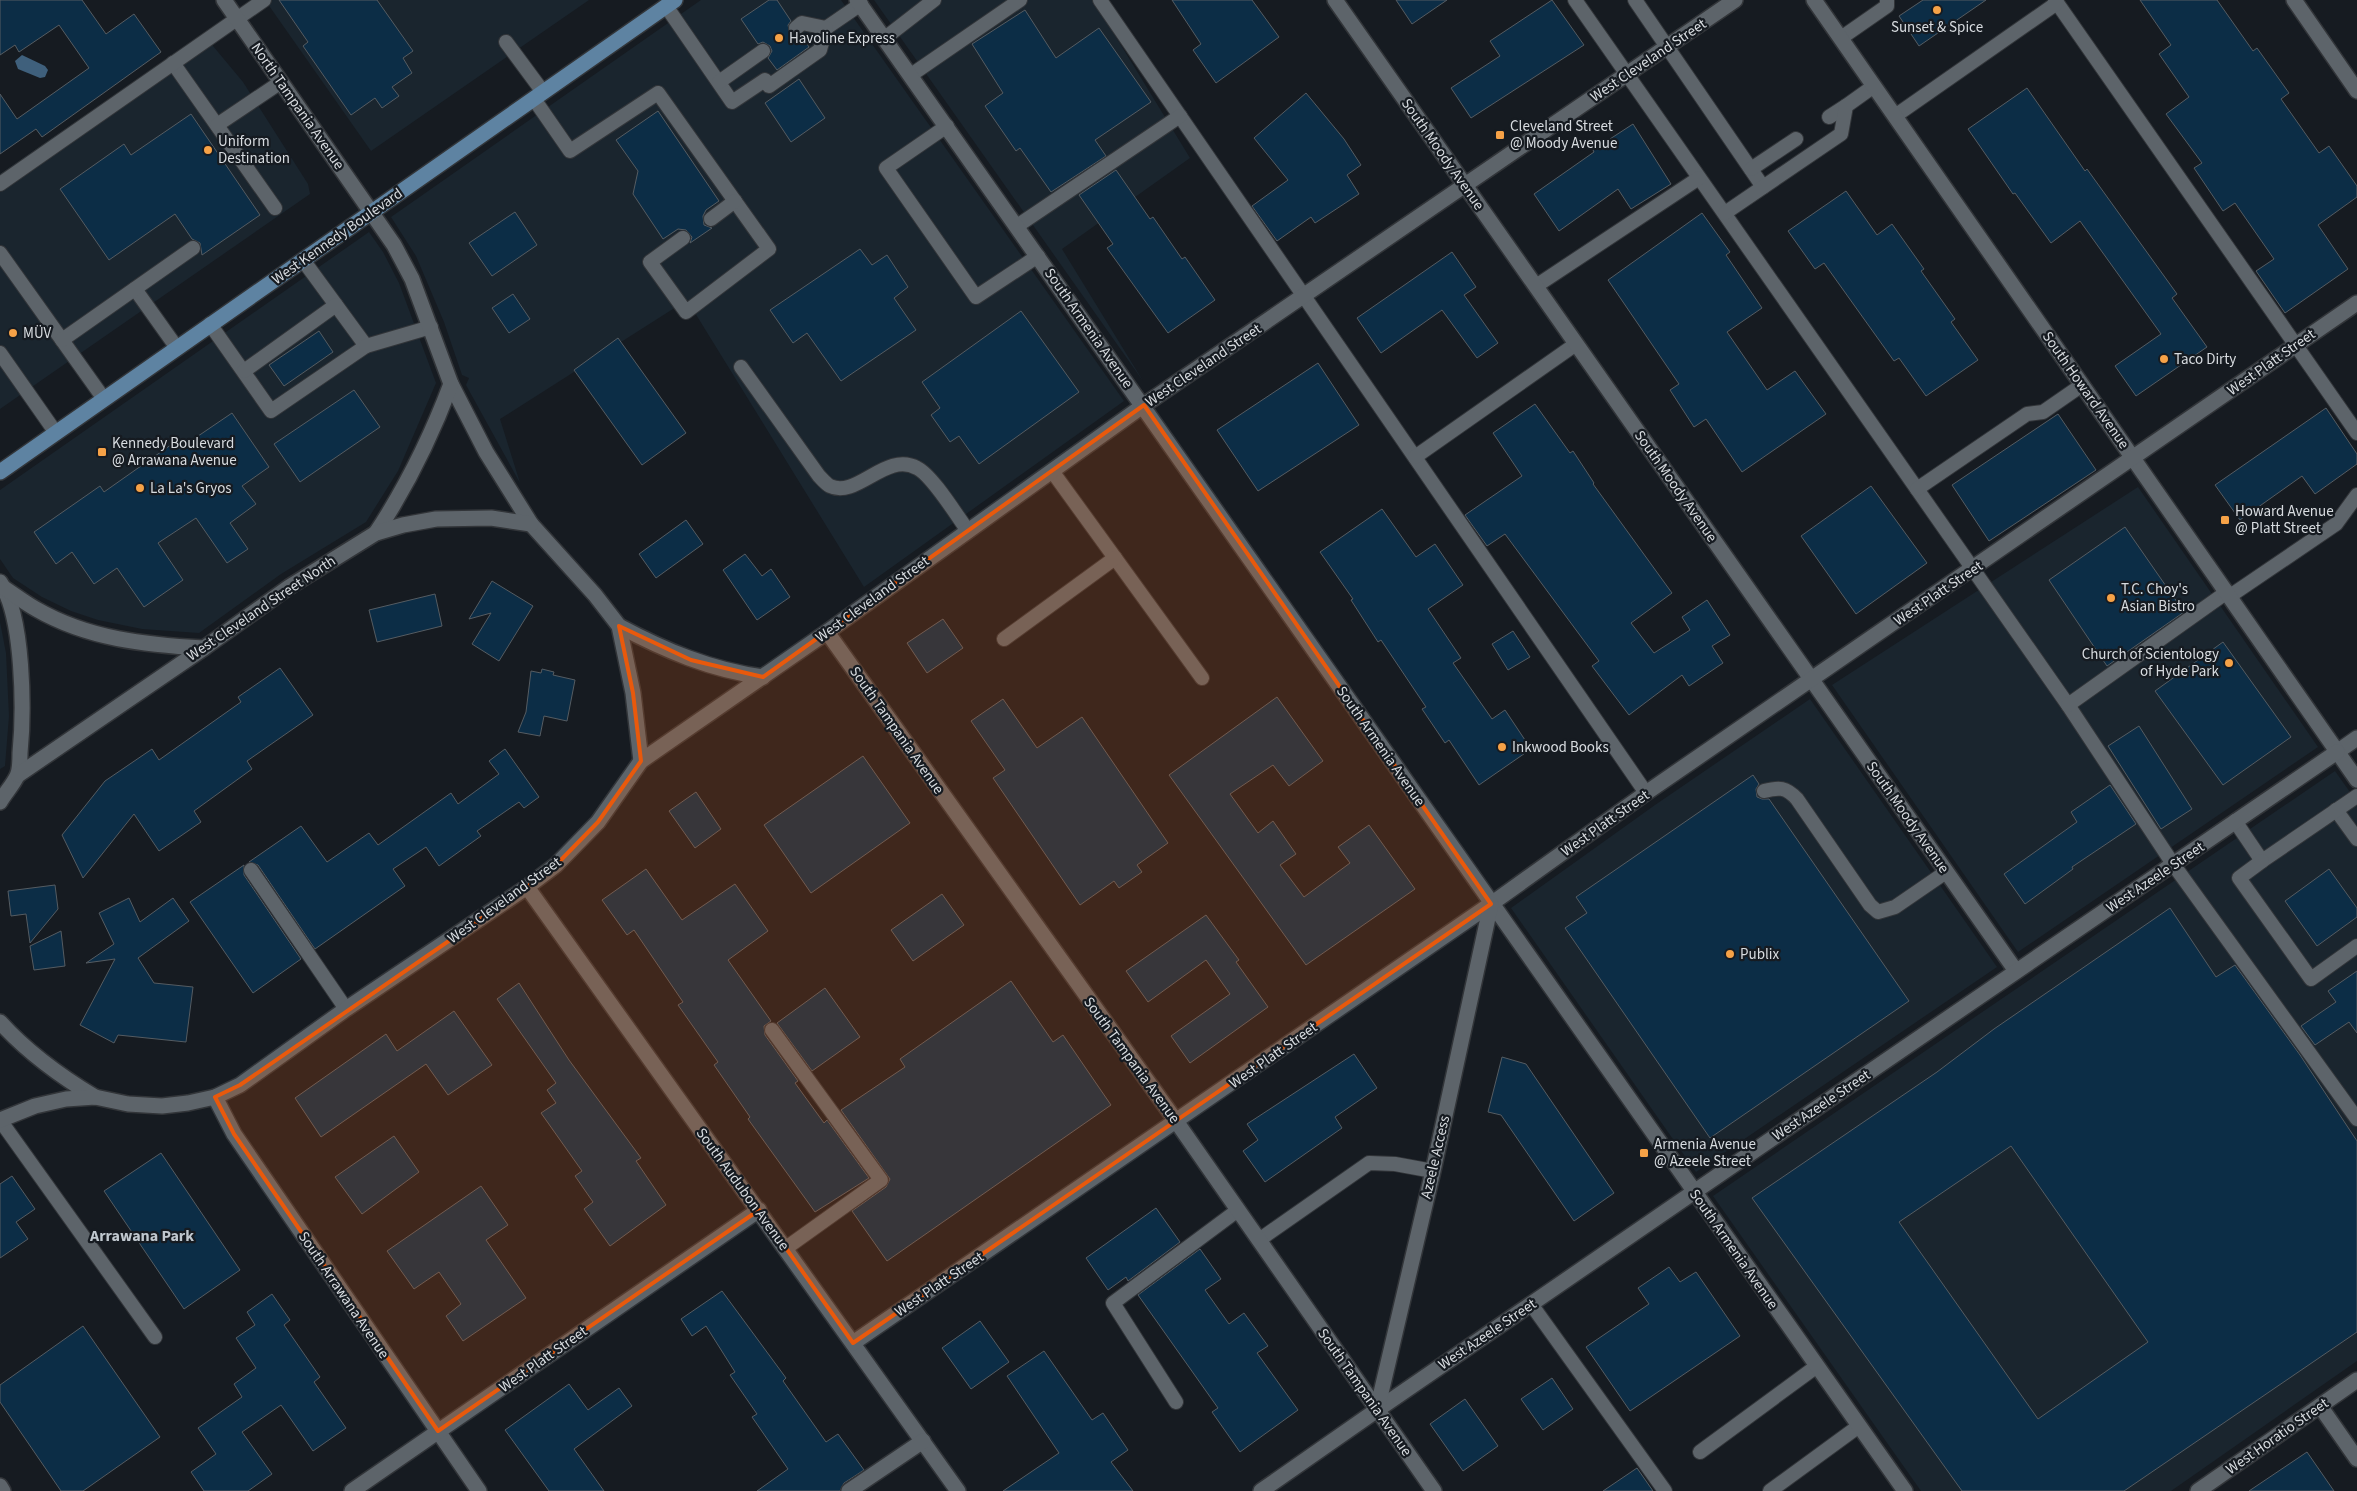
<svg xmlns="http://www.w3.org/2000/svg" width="2357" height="1491" font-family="'Source Sans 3',sans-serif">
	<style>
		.built { fill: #1a252e }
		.water { fill: #3f607c }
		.building { fill: #0c2d46; stroke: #555c62; fill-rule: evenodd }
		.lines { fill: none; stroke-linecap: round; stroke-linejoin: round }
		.lane-casing { stroke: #323539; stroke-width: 16 }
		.street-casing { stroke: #323539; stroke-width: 18 }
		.secondary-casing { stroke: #323539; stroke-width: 18 }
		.primary-casing { stroke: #323539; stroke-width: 18 }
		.lane { stroke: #5d646a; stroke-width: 14 }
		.street { stroke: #5d646a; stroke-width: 15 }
		.secondary { stroke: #5d646a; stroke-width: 15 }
		.primary { stroke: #5e83a2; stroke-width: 15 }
		.marked { fill: #e8590c; fill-opacity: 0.2; stroke: #e8590c; stroke-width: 4; stroke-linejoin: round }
		.poi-dot { fill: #f6a247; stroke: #161b21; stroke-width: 2 }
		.labels { text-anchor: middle; stroke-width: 4.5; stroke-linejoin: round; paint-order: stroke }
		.poi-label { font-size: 15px; fill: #d8dce0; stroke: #161b21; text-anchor: start }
		.street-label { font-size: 15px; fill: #d8dce0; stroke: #161b21 }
		.neighbourhood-label { font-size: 16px; font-weight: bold; fill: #c0c8cf; stroke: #161b21 }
	</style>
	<rect width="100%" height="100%" fill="#161b21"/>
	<g class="built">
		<polygon points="265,0 589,0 371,151"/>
		<polygon points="701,0 841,0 1124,401 864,587 687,300 500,419 520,483 466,385 469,378 462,375 444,322 416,256 391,217"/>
		<polygon points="874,0 1105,0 1097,6 1190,158 1062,249 1143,381"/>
		<polygon points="203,34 243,82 308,184 310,194 0,409 0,174"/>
		<polygon points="369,232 383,252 399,283 436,383 398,471 366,522 281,574 199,633 142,629 98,620 71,611 42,597 13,578 0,559 0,490"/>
		<polygon points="2138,487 2318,747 2018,952 1832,685"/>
		<polygon points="0,622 6,653 9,716 5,766 0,769"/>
		<polygon points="1810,699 1997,967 1696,1172 1511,908 1655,805"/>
		<polygon points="2335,771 2357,802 2357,1361 2171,1491 1921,1491 1713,1196"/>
	</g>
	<polygon class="water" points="22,55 45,66 48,70 45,77 40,78 18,69 15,61"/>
	<g class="building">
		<polygon points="0,0 82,0 106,34 134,14 161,52 42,137 36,129 0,154 0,94 17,119 89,68 59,25 19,52 15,45 0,55"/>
		<polygon points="279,0 377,0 413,51 403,58 412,73 392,87 399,96 382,108 375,98 351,115 303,46 308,42"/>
		<polygon points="769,0 777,0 791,21 788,25 790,34 793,36 801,35 809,47 777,70 768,58 772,51 770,46 763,42 758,44 741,19"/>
		<polygon points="1172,0 1252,0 1279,37 1216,83 1193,50 1201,44"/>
		<polygon points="1396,0 1447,0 1412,24"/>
		<polygon points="1552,0 1584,45 1471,118 1451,88 1500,56 1490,41"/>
		<polygon points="1923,0 1986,0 1919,46 1899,16"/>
		<polygon points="2140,0 2217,0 2253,51 2257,48 2289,93 2281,99 2319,153 2329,146 2357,186 2357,197 2318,225 2348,269 2285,313 2256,271 2274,259 2235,203 2223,211 2194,168 2202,163 2166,114 2189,97 2159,54 2171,45"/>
		<polygon points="1025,10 1056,58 1099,28 1151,102 1095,140 1106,156 1051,192 1020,148 1016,151 985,106 1003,93 972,44"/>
		<polygon points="799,79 825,118 791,142 765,103"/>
		<polygon points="2027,88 2085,171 2087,169 2177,294 2172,298 2207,347 2136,396 2115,366 2161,334 2080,221 2051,243 2015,193 2013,194 1968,129"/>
		<polygon points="1306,93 1344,139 1361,165 1347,175 1359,194 1315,223 1311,217 1277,241 1252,206 1288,180 1254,138"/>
		<polygon points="658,111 719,201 706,210 703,216 704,225 712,228 690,243 692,237 686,230 678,229 663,239 633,194 638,171 616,140"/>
		<polygon points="191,114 260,215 202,255 200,243 192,239 175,214 109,260 60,189 124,144 131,155"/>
		<polygon points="1633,124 1671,184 1631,209 1618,189 1559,231 1534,194 1594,152 1593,150"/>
		<polygon points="1116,170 1150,219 1153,217 1182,259 1185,257 1215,300 1168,333 1107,248 1113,244 1079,195"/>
		<polygon points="1846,191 1877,235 1892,224 1924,269 1921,271 1955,319 1951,322 1978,360 1926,396 1899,358 1894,361 1824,263 1815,269 1788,231"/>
		<polygon points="515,212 537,245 492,276 469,243"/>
		<polygon points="1702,213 1730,252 1726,255 1762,308 1727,332 1767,390 1795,371 1826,414 1742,472 1706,419 1694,427 1670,390 1679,384 1608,280"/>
		<polygon points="860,249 872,265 887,255 908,287 894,298 916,330 841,381 807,333 793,343 770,310"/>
		<polygon points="1452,252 1476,287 1464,295 1498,343 1477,358 1442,310 1381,353 1357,318"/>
		<polygon points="513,294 530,319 509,333 492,308"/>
		<polygon points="1021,311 1079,392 979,464 959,436 950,442 931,415 940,408 922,382"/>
		<polygon points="319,331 333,352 284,386 269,365"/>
		<polygon points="618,338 686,433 642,465 574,370"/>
		<polygon points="1318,363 1359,425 1258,491 1217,430"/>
		<polygon points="354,390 380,427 300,482 274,444"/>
		<polygon points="1535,404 1570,453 1573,451 1594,483 1593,484 1672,593 1631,623 1654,653 1690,630 1682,617 1707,600 1730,635 1712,646 1723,663 1689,686 1682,675 1629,715 1592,666 1599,661 1505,534 1487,546 1465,515 1522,476 1493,433"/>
		<polygon points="2326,408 2357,454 2357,464 2315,494 2302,476 2240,520 2215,485"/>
		<polygon points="232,413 269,467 242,486 256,504 230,523 248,549 227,563 196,518 158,543 183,580 144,607 117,568 94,584 72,552 56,564 34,532 100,486 104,492 175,442 179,449"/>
		<polygon points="2058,414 2096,470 1989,541 1952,485"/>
		<polygon points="1871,486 1927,563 1856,614 1801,536"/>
		<polygon points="1382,509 1416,557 1435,544 1463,585 1428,609 1461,658 1453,663 1492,719 1505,710 1531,749 1479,785 1449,740 1445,743 1422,709 1426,707 1381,640 1378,642 1351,600 1353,599 1320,552"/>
		<polygon points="686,520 703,544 656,578 639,554"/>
		<polygon points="2125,527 2184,612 2107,666 2049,580"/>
		<polygon points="745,554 762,576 771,569 790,597 757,620 723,570"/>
		<polygon points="492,581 533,606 499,661 472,644 491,613 469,619"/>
		<polygon points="435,594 442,626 377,642 369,610"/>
		<polygon points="943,619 963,648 927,673 907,643"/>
		<polygon points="1513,631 1530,657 1508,670 1492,644"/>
		<polygon points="2223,642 2291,737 2223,785 2155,691"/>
		<polygon points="280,668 313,715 247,761 252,769 194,811 201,822 159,851 134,814 83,878 62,835 105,781 152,749 159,760 241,702 238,697"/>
		<polygon points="542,669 554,672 553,675 575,680 567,721 544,716 540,736 518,732 526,712 531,671 541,673"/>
		<polygon points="1277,697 1323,761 1289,786 1273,765 1230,794 1258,833 1273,821 1296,854 1280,865 1304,897 1350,863 1338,847 1369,825 1415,889 1306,965 1169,775"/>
		<polygon points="1003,699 1037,748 1082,717 1168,843 1137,865 1142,872 1119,888 1114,881 1080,905 993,778 1005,770 971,721"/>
		<polygon points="2139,726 2192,809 2161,829 2108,746"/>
		<polygon points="505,749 539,797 524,808 519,802 477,831 481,836 439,866 426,847 393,869 405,886 315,949 258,865 249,862 301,826 327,862 369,833 378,845 451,793 458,804 499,774 489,761"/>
		<polygon points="863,756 910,823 811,893 764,825"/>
		<polygon points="1753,775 1759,784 1756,789 1757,797 1762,799 1769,799 1909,1001 1710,1138 1565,928 1587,913 1576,897"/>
		<polygon points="2110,785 2136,824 2072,867 2073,869 2025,904 2004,874 2077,822 2071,812"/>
		<polygon points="696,792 721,829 695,848 669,811"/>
		<polygon points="244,865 244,875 301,959 253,993 190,902"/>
		<polygon points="646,869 682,920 735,884 768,931 728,960 771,1021 764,1026 765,1035 798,1081 795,1083 824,1123 827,1120 869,1178 815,1212 748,1119 750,1117 714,1065 718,1062 678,1005 683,1002 634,930 627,935 602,900"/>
		<polygon points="2329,869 2357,908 2357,917 2317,946 2285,901"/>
		<polygon points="55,885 58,909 30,943 26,914 11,916 8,891"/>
		<polygon points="942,894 964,925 913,961 891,930"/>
		<polygon points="129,898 140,922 173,898 189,921 138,958 154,983 193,987 186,1042 118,1035 114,1043 80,1025 115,959 86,963 114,944 99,913"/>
		<path d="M2170,908L2216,977L2235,965L2300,1055L2357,1141V1332L2124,1491H1962L1752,1198L1937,1072L1994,1029ZM2011,1146L2148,1342L2038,1419L1899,1222Z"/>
		<polygon points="1206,915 1239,960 1236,962 1268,1007 1190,1063 1171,1036 1230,994 1206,960 1148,1002 1126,971"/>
		<polygon points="61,931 65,966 34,970 30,946"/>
		<polygon points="2357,971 2357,1033 2349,1022 2315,1045 2301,1026 2336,1002 2328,991"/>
		<polygon points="1011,981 1053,1042 1063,1035 1111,1105 887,1261 852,1211 886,1187 890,1179 841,1110 905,1067 900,1059"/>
		<polygon points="519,983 569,1060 641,1158 636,1161 666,1205 610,1246 584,1209 593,1202 575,1176 582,1171 541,1113 556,1103 547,1090 556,1083 497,999"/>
		<polygon points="825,988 860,1037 812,1071 777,1023"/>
		<polygon points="454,1011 492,1065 448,1095 426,1064 321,1137 295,1098 386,1034 397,1051"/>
		<polygon points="1354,1054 1377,1088 1335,1117 1342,1128 1265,1182 1243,1151 1258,1140 1247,1124"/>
		<polygon points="1502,1057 1526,1064 1614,1193 1574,1221 1501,1115 1488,1112"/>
		<polygon points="394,1136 419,1172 362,1214 335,1177"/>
		<polygon points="161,1153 240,1270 184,1309 104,1191"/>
		<polygon points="12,1176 35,1209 16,1222 28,1239 0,1258 0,1184"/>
		<polygon points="481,1186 508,1225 486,1240 526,1298 463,1341 446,1316 461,1304 439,1272 414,1289 387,1251"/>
		<polygon points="1156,1208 1180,1242 1128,1281 1126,1277 1108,1290 1086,1258"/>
		<polygon points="1200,1249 1221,1279 1205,1290 1229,1324 1244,1313 1268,1346 1257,1353 1298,1410 1240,1452 1212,1412 1218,1408 1138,1295"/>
		<polygon points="1669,1267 1680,1282 1696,1272 1740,1336 1630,1411 1586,1347 1649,1304 1638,1288"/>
		<polygon points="722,1291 786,1378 783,1381 826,1442 838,1434 864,1470 844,1483 840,1491 757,1491 788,1469 752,1417 757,1414 730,1375 735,1372 706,1326 692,1336 681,1319"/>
		<polygon points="272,1294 290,1320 284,1325 320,1377 314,1382 346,1428 313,1451 281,1405 242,1432 272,1474 248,1491 204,1491 191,1472 216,1454 198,1428 242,1397 234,1384 256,1368 236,1338 255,1325 247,1312"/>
		<polygon points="980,1321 1009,1362 971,1389 942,1348"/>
		<polygon points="83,1326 160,1437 83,1491 61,1491 0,1402 0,1385"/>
		<polygon points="1044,1351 1092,1420 1103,1413 1128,1450 1111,1462 1133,1491 1003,1491 1059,1453 1007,1376"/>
		<polygon points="1552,1378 1573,1409 1543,1430 1521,1399"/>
		<polygon points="569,1384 588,1410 619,1388 632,1406 574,1449 604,1491 549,1491 505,1430"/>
		<polygon points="1465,1399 1498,1446 1463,1471 1430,1424"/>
		<polygon points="2307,1452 2334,1491 2249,1491"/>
		<polygon points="1637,1468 1653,1491 1603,1491"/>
	</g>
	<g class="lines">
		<defs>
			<g id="lane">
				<polyline points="1100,0 1646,793"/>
				<polyline points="1575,0 2068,705 2173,864 2357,1119"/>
				<polyline points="1635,0 1763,187"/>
				<polyline points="2055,0 2357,433"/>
				<polyline points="666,6 732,102 765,80 769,86 820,50 826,28 861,4"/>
				<polyline points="796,28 802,23 826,28"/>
				<polyline points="885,38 934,0"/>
				<polyline points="1841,38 1887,6 1887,0"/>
				<polyline points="506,42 543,92"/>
				<polyline points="173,63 275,208"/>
				<polyline points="911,75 1020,0"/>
				<polyline points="719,82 763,51"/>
				<polyline points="534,99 570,151 658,93 769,249 686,312 650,262 683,238"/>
				<polyline points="1895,116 2057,3"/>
				<polyline points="1829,117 1846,106"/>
				<polyline points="217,125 281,82"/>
				<polyline points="947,126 886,168 976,297 1038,256"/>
				<polyline points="1751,169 1796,139"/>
				<polyline points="0,184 264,0"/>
				<polyline points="1725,213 1841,134 1846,106 1874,86"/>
				<polyline points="711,219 735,201"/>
				<polyline points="1017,226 1180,116"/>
				<polyline points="0,253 104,399"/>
				<polyline points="1536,286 1699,178"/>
				<polyline points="135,289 177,348"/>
				<polyline points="210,324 271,411 366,346 303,260"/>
				<polyline points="62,340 193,248"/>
				<polyline points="366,346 431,327"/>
				<polyline points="0,353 56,433"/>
				<path d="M741,367L819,476C822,479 826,484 830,486C857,499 886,451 917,468C932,475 957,516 968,531"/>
				<polyline points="244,371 336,305"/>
				<polyline points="1415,457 1576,344"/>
				<polyline points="1052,471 1202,678"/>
				<polyline points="1917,489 2027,414 2043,412 2082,385"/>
				<polyline points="2230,596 2336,524 2357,495"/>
				<polyline points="1004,639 1115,558"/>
				<polyline points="2068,705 2227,592"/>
				<path d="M1764,791C1779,787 1786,787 1797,799L1870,905L1878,912L1895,907L1946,872"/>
				<polyline points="2336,810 2357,839"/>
				<polyline points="2235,821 2262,861 2357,796"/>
				<polyline points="2262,861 2239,878 2311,979 2357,946"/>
				<polyline points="251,870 346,1009"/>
				<polyline points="772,1030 881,1180 786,1248"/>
				<polyline points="0,1120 155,1337"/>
				<polyline points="1259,1240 1369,1163 1395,1164 1433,1171"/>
				<polyline points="1531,1304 1665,1491"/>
				<polyline points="1176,1402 1113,1303 1238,1210"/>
				<polyline points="1700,1452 1817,1366"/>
				<polyline points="1770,1491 1859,1426"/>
			</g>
			<g id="street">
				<polyline points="224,0 394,245 412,279 451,384 486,452 531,524 595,595 619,626 633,693 641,761"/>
				<polyline points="1335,0 2016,971"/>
				<polyline points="2294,0 2357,91"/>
				<path d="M376,533C407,486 431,437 451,384"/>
				<path d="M0,582C24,616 24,712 20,753C20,760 20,770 17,776C13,785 5,793 0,802"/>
				<path d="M4,588C15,595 25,603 36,609C88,639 146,645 204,648"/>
				<path d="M619,626C664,650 711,670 763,677"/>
				<polyline points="827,632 1176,1121 1434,1491"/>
				<polyline points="2337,752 2357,738"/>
				<polyline points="18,775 204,648 289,587 376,533 403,525 436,519 491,518 531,524"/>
				<polyline points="527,887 958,1491"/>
				<path d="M0,1022C27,1052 60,1076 95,1097"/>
				<polyline points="215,1097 234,1134 479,1491"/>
				<polyline points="0,1120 35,1106 66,1099 95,1097 128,1104 162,1106 188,1103 215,1097 240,1085 346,1009 527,887 556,865 598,822 641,761 827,632 1144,405"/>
				<polyline points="853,1343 1491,904"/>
				<polyline points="2320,1406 2357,1459"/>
				<polyline points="1377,1410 1694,1192"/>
				<polyline points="0,1486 3,1491"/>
				<polyline points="352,1491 759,1210"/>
				<polyline points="849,1491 923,1441"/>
				<polyline points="2198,1491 2357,1380"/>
			</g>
			<g id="secondary">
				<polyline points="857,0 1905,1491"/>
				<polyline points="1814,0 2357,780"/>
				<polyline points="1144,405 1735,0"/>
				<polyline points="1491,904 1646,793 2357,303"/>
				<polyline points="1694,1192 2337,752"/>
				<polyline points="1261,1491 1377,1410 1433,1171 1491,904"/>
			</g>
			<polyline id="primary" points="0,472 675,0"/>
		</defs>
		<use href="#lane" class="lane-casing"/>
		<use href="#street" class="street-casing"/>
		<use href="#secondary" class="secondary-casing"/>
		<use href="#primary" class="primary-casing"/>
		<use href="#lane" class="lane"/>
		<use href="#street" class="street"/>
		<use href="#secondary" class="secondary"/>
		<use href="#primary" class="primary"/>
	</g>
	<path class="marked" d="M1144,405L1491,904L853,1343L759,1210L438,1431L234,1134L215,1097L240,1085L527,887L556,865L598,822L641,761L633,693L619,626L691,660L763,677Z"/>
	<g class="poi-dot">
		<circle cx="1937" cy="10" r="5"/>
		<circle cx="779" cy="38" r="5"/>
		<rect x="1495" y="130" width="10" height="10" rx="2.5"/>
		<circle cx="208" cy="150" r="5"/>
		<circle cx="13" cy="333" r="5"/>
		<circle cx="2164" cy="359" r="5"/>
		<rect x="97" y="447" width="10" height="10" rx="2.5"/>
		<circle cx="140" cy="488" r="5"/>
		<rect x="2220" y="515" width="10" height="10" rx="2.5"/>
		<circle cx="2111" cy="598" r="5"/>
		<circle cx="2229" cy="663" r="5"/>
		<circle cx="1502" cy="747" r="5"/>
		<circle cx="1730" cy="954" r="5"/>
		<rect x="1639" y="1148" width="10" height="10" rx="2.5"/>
	</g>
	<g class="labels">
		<g class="poi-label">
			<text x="1937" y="32" text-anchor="middle">Sunset &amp; Spice</text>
			<text x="789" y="43">Havoline Express</text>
			<text x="1510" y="131">Cleveland Street<tspan x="1510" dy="17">@ Moody Avenue</tspan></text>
			<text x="218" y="146">Uniform<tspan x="218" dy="17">Destination</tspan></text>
			<text x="23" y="338">MÜV</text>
			<text x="2174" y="364">Taco Dirty</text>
			<text x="112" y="448">Kennedy Boulevard<tspan x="112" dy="17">@ Arrawana Avenue</tspan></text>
			<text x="150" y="493">La La's Gryos</text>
			<text x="2235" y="516">Howard Avenue<tspan x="2235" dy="17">@ Platt Street</tspan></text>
			<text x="2121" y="594">T.C. Choy's<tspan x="2121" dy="17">Asian Bistro</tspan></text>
			<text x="2219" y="659" text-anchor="end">Church of Scientology<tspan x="2219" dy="17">of Hyde Park</tspan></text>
			<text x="1512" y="752">Inkwood Books</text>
			<text x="1740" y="959">Publix</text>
			<text x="1654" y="1149">Armenia Avenue<tspan x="1654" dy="17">@ Azeele Street</tspan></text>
		</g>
		<g class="street-label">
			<text transform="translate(1648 60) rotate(-34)" y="5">West Cleveland Street</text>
			<text transform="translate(298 106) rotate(55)" y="5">North Tampania Avenue</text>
			<text transform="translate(1443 154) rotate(55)" y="5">South Moody Avenue</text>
			<text transform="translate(337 236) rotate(-35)" y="5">West Kennedy Boulevard</text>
			<text transform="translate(1089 328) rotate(55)" y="5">South Armenia Avenue</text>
			<text transform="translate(2271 362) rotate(-35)" y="5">West Platt Street</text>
			<text transform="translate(1203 365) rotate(-34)" y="5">West Cleveland Street</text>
			<text transform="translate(2086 390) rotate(55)" y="5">South Howard Avenue</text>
			<text transform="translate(1676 486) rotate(55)" y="5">South Moody Avenue</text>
			<text transform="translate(1938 593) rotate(-34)" y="5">West Platt Street</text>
			<text transform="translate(872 599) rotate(-36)" y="5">West Cleveland Street</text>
			<text transform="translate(261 608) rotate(-34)" y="5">West Cleveland Street North</text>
			<text transform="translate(897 730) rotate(55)" y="5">South Tampania Avenue</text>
			<text transform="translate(1381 746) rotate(55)" y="5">South Armenia Avenue</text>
			<text transform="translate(1908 817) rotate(55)" y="5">South Moody Avenue</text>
			<text transform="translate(1605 823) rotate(-35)" y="5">West Platt Street</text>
			<text transform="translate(2155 877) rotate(-34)" y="5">West Azeele Street</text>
			<text transform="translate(504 900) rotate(-36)" y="5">West Cleveland Street</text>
			<text transform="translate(1273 1055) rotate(-35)" y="5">West Platt Street</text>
			<text transform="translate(1132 1060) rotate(54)" y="5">South Tampania Avenue</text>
			<text transform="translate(1821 1105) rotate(-34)" y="5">West Azeele Street</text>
			<text transform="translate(1435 1157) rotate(-77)" y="5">Azeele Access</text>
			<text transform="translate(743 1189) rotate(54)" y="5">South Audubon Avenue</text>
			<text transform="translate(1734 1249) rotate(55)" y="5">South Armenia Avenue</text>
			<text transform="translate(939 1284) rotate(-34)" y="5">West Platt Street</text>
			<text transform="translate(344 1295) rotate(56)" y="5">South Arrawana Avenue</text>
			<text transform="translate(1487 1334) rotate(-34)" y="5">West Azeele Street</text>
			<text transform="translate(543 1359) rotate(-35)" y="5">West Platt Street</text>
			<text transform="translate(1365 1392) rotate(55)" y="5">South Tampania Avenue</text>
			<text transform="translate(2277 1436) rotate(-35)" y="5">West Horatio Street</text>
		</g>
		<g class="neighbourhood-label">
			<text x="142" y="1241">Arrawana Park</text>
		</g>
	</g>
</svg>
